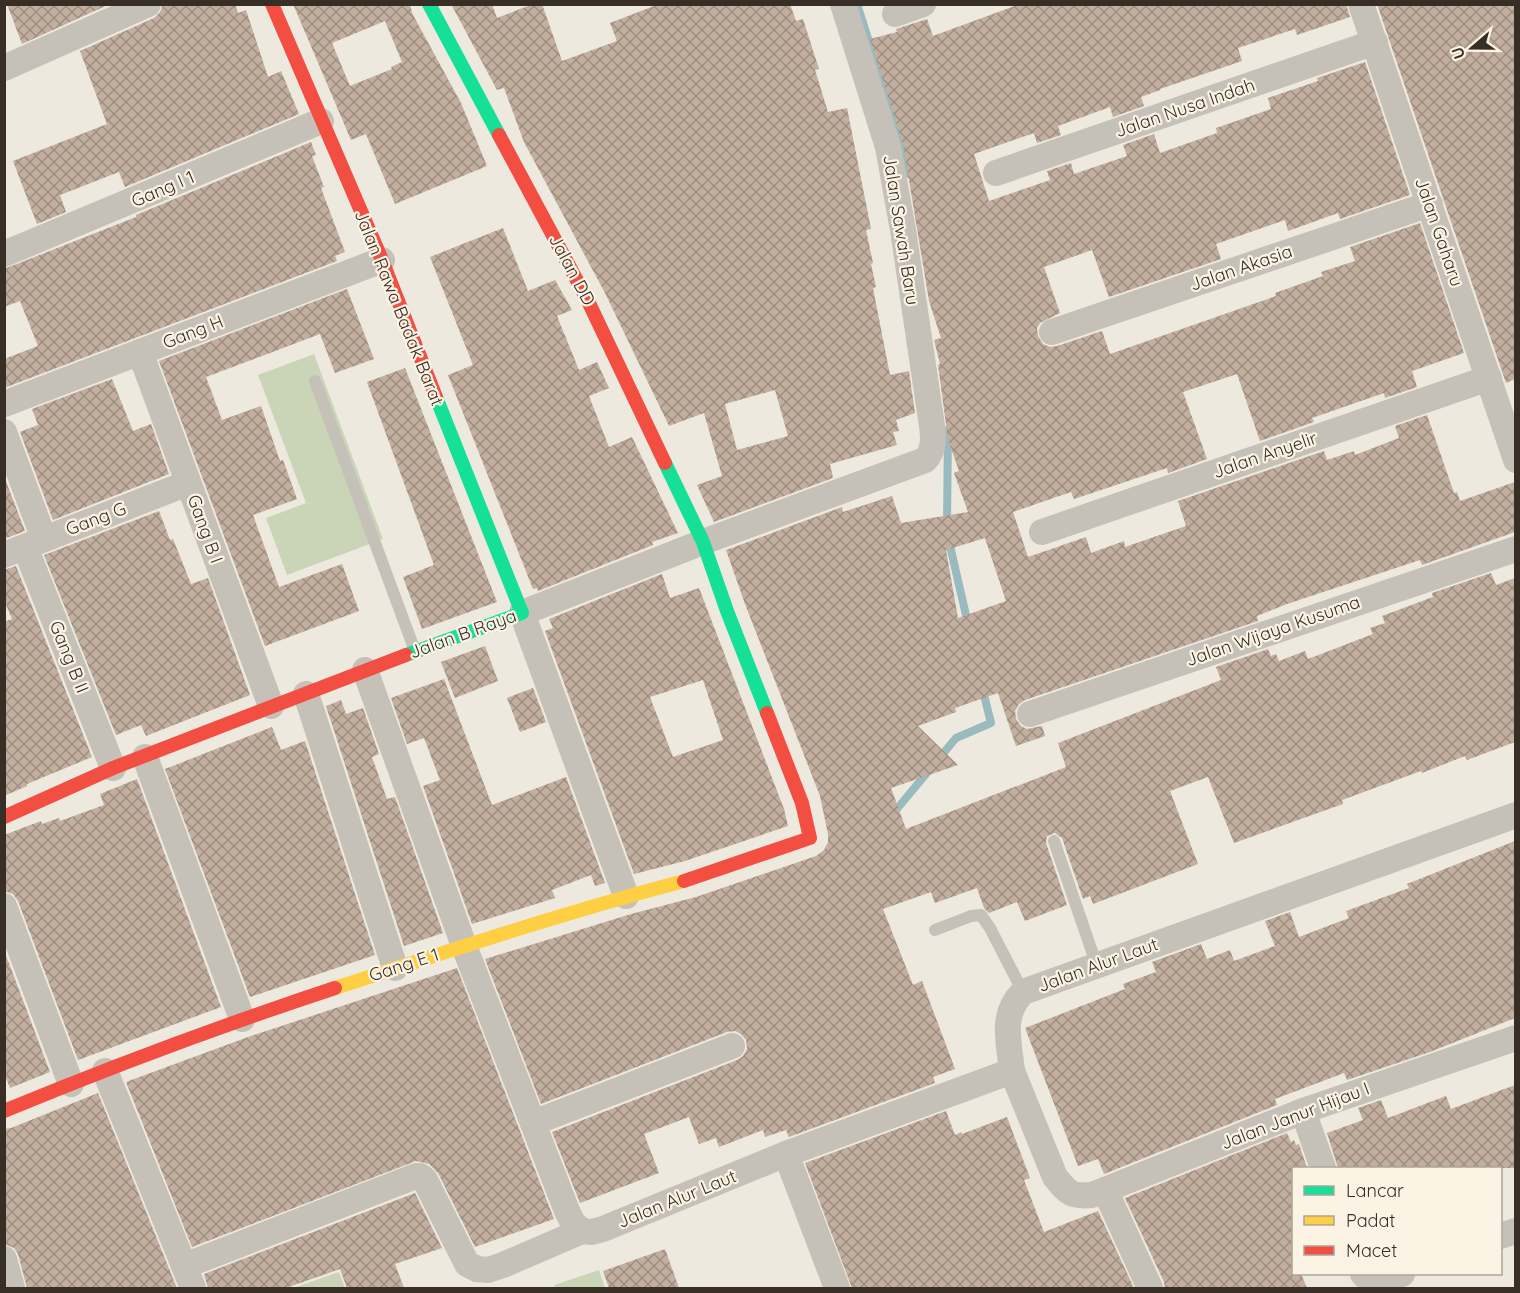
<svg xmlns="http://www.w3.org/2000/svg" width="1520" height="1293" font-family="Quicksand,sans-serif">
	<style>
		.pitch { fill: #cad5b8 }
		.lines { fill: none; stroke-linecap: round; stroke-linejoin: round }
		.stream { stroke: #99bbc0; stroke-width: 8 }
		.building { fill: url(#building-cross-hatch); fill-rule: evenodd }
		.lane { stroke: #c6c1b8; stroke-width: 12 }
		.street { stroke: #c6c1b8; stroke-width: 26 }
		.fast { stroke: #16e098; stroke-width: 14 }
		.slow { stroke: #ffcf43; stroke-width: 14 }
		.jam { stroke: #f24e42; stroke-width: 14 }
		.labels { text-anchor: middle; stroke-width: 4.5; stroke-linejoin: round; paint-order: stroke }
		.street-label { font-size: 18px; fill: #372e26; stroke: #fbf4e5 }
	</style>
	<defs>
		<pattern id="building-cross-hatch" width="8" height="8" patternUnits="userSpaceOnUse" patternTransform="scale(1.5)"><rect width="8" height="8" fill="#c2af9f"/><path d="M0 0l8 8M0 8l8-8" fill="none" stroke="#9e8f81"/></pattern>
	</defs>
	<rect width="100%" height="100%" fill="#ede9df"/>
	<g class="pitch">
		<polygon points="314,354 383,539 287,575 266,518 306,503 258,375"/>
		<polygon points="599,1270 605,1288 555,1288 554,1285"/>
		<polygon points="339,1272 345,1288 293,1288"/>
	</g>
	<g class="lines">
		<g class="stream">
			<polyline points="857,4 900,139 909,174"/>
			<polyline points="947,525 948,430"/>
			<polyline points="948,537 968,624"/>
			<polyline points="891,816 956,738 991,723 982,687"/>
		</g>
	</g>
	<g class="building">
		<polygon points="7,4 110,4 22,44"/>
		<polygon points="163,4 235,4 238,13 246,10 268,77 281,71 299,114 125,187 119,172 60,195 66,212 37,224 13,161 107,124 80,51 154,18 160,12"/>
		<path d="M293,4H410L412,13L461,103L487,166L395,204L366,134L351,140ZM385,21L402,62L391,67L392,69L350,86L332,43Z"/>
		<path d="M451,4H492L497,18L533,4H542L562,61L617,41L610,23L659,4H790L796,21L803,19L819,69L815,70L828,112L847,108L871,229L866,230L873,263L871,264L876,287L873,288L890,375L909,371L915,413L896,420L899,431L893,432L897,445L830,464L833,478L714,522L697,485L722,476L704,413L669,426L605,293L524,142L504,88L497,90ZM775,390L788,436L737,450L725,404Z"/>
		<path d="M1020,4H1346L1350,17L1297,35L1295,29L1238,48L1242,61L1160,89V90L1141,97L1144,106L1113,117L1110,107L1058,126L1061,135L1037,143L1034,133L974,154L989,201L1050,180L1047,171L1071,163L1074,174L1127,156L1123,145L1154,134L1160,153L1217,133L1216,128L1271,109L1268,98L1318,81L1317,78L1365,62L1410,195L1340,219L1338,213L1288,231L1285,220L1216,244L1221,259L1109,297L1092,250L1044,267L1060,313L1040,323L1037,328L1038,336L1043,344L1050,347L1057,346L1102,331L1110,354L1276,296L1275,293L1323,276L1321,272L1355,261L1350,247L1420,223L1464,353L1412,371L1417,387L1385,398L1384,393L1312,418L1314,422L1260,441L1237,374L1183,392L1207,459L1168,473L1167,468L1074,499L1071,492L1013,512L1028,557L1086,537L1091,553L1124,541L1125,547L1186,526L1178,501L1324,451L1327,460L1354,451L1355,455L1399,438L1395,426L1427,415L1454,493L1457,492L1460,501L1515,482V532L1422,565L1420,560L1287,604L1257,616L1258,621L1025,700L1019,704L1015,711L1016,719L1021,726L1027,729L1042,726L1045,736L1016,746L998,693L955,708L956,712L918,726L958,765L891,788L906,829L1066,767L1058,743L1221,680L1216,667L1268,649L1271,656L1276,654L1279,661L1305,651L1308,659L1373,634L1370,628L1385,623L1382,616L1433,597L1432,593L1491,573L1496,585L1515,578V742L1467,760L1465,756L1422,773L1421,771L1342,800L1343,804L1234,843L1208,777L1170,791L1198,864L1093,904L1090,896L1083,899L1062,838L1055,833L1047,836L1046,843L1067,905L1025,921L1017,902L989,913L984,908L977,888L935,903L931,892L883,909L913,985L922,981L955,1069L933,1077L935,1083L789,1137L786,1130L765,1137L763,1130L719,1147L716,1138L699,1144L689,1117L644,1134L659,1173L580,1203L552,1132L737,1060L743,1056L747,1049L746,1040L741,1034L735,1031L727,1032L541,1104L485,959L631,914L696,897L816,856L824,850L828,842V834L820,796L745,604L726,550L842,507L843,512L892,496L901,523L968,512L954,473L959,471L948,439L938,365L940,364L934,340L941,338L929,301L903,144L870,39L897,32L896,29L927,19L933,36ZM985,538L1006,601L958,618L946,550Z"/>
		<polygon points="1377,4 1515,4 1515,379 1506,383"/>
		<polygon points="311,142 316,155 312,156 324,187 321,188 345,252 335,256 337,261 4,388 4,359 38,346 20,301 4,307 4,269 131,219 136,217 136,215"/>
		<polygon points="503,228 528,291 555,280 572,310 557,316 579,370 597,362 609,388 589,396 609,447 632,437 678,533 652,542 653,545 538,591 537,588 533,589 448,375 473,365 430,257"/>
		<polygon points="347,289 374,359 335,373 320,334 206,377 222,420 261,406 280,461 283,460 297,499 253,515 279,587 342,564 359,611 265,646 159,361"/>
		<polygon points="405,368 497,602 422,629 403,577 434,565 367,382"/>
		<polygon points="112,379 133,431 151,424 169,474 53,520 20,432 38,425 32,409"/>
		<polygon points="4,476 25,531 4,539"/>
		<polygon points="159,511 170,540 173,539 191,584 208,578 250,695 146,736 141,725 116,735 44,555"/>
		<polygon points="16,566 92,757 27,784 27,786 4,796 4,622 12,619 4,600 4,570"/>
		<path d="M662,574L670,598L699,588L784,809L788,826L685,861L634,874L545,631L553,628L549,619ZM703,680L723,740L673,757L650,697Z"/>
		<polygon points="485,646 498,681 455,698 441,662"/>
		<polygon points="444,679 492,805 566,777 605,883 595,886 591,875 552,890 555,898 472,924 423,786 440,780 424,738 407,744 391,698"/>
		<polygon points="533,688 546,722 520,732 507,698"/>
		<polygon points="341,700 346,714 363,708 379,754 372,757 387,799 395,797 443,933 404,946 326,706"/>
		<polygon points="272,727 281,750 305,741 375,955 250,997 165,769"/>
		<polygon points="137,779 221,1007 78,1060 18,901 13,894 4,891 4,835 41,821 42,824 59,818 60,821 104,805 100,794"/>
		<polygon points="1515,841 1515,1018 1430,1052 1347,1080 1344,1073 1275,1099 1277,1105 1104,1174 1098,1159 1078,1166 1025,1028 1125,989 1123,984 1156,972 1152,962 1201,944 1207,959 1230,950 1234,961 1275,946 1265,921 1290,912 1299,937 1349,918 1346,911 1409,888 1407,884"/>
		<polygon points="4,950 50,1072 10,1088 4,1073"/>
		<polygon points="457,968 554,1219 475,1247 438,1173 429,1164 416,1161 192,1247 126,1082 248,1037"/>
		<polygon points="1515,1085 1515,1168 1338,1168 1327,1133 1363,1120 1358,1108 1381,1100 1388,1118 1446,1096 1451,1109"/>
		<polygon points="98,1093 170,1271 177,1288 27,1288 18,1254 14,1248 4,1244 4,1129 11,1128"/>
		<polygon points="946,1111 955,1135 961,1132 962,1134 1007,1117 1030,1178 1024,1180 1044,1232 1098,1211 1134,1288 852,1288 805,1163"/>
		<polygon points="1287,1133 1291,1142 1294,1140 1296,1145 1299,1144 1307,1168 1293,1168 1293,1274 1301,1274 1307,1288 1165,1288 1164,1282 1125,1198"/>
		<polygon points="415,1193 442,1248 395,1264 404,1288 347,1288 340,1269 286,1288 208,1288 204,1274"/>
		<polygon points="665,1249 679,1288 609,1288 603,1271"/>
	</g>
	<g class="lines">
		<g class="lane">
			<polyline points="315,381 415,651"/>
			<polyline points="1054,841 1097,966"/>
			<polyline points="935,930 971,916 981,915 990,928 1023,992"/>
		</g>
		<g class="street">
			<polyline points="1361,4 1516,460"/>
			<polyline points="895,14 923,4"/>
			<polyline points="4,68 148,4"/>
			<polyline points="996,173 1375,42"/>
			<polyline points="4,254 321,121"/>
			<polyline points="1052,332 1430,204"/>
			<polyline points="140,352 271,706"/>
			<polyline points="4,404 382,260"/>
			<polyline points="4,432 44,539"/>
			<polyline points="1042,532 1489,378"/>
			<polyline points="25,547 113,768"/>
			<polyline points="4,555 188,483"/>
			<polyline points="365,670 464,946 567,1211 573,1223 582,1231"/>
			<polyline points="306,694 395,968"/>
			<polyline points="1030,714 1516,549"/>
			<polyline points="145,757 242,1019"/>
			<path d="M626,896L522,613L703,542L925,460C936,449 933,433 931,419L903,230L888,147L843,4"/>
			<polyline points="4,906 71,1084"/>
			<polyline points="105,1071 193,1288"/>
			<path d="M1012,1071L1055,1177C1068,1193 1071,1197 1092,1195L1303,1111L1516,1038"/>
			<polyline points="1303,1111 1323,1168"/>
			<polyline points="533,1123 732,1046"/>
			<polyline points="786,1154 837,1288"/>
			<polyline points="1105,1190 1150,1288"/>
			<path d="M582,1231L592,1232L603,1229L786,1154L1012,1071C1009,1041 1000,1015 1023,992L1516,815"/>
			<polyline points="1500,1236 1516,1231"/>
			<polyline points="4,1259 12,1288"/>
			<polyline points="184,1266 416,1176 420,1176 425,1180 467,1264 477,1269 488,1270 503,1265 582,1231"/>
			<path d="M1363,1274C1374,1286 1388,1279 1402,1274"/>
		</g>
		<g class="fast">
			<polyline points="429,4 499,135"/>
			<polyline points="665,463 703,542 727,611 767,713"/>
			<polyline points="406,655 522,613 436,397"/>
		</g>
		<path class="slow" d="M335,988C451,950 567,912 684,881"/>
		<g class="jam">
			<polyline points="272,4 382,260 436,397"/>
			<polyline points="499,135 588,301 665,463"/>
			<polyline points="4,817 113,768 406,655"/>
			<polyline points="684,881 810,838 802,803 767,713"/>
			<path d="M4,1111C113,1066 223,1025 335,988"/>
		</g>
	</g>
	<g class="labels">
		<g class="street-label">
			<text transform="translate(1185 108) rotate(-19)" y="6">Jalan Nusa Indah</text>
			<text transform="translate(163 189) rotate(-23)" y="6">Gang I 1</text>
			<text transform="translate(901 230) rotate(81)" y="6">Jalan Sawah Baru</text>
			<text transform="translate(1439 232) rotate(71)" y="6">Jalan Gaharu</text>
			<text transform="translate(1241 268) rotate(-19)" y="6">Jalan Akasia</text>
			<text transform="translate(572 270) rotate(62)" y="6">Jalan DD</text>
			<text transform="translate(399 308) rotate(68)" y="6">Jalan Rawa Badak Barat</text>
			<text transform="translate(193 332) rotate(-21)" y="6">Gang H</text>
			<text transform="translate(1265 455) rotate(-19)" y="6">Jalan Anyelir</text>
			<text transform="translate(96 519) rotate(-21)" y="6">Gang G</text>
			<text transform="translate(205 529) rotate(70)" y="6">Gang B I</text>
			<text transform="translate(1273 631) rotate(-19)" y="6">Jalan Wijaya Kusuma</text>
			<text transform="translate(463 634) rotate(-20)" y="6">Jalan B Raya</text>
			<text transform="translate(69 657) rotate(68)" y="6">Gang B II</text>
			<text transform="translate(404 965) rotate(-18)" y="6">Gang E 1</text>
			<text transform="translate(1098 965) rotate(-20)" y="6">Jalan Alur Laut</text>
			<text transform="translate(1295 1116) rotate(-21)" y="6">Jalan Janur Hijau I</text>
			<text transform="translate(677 1199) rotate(-22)" y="6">Jalan Alur Laut</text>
		</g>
	</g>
	<rect width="1520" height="1293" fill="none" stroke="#372e26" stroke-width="12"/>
	<rect x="1292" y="1167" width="210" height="108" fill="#fbf4e5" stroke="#ada599" stroke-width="1.5"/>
	<rect x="1304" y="1186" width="30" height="9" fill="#16e098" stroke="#ada599" stroke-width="1.5"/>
	<text x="1346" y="1197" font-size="18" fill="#372e26">Lancar</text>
	<rect x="1304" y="1216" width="30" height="9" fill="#ffcf43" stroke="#ada599" stroke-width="1.5"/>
	<text x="1346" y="1227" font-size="18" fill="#372e26">Padat</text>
	<rect x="1304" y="1246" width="30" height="9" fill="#f24e42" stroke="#ada599" stroke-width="1.5"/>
	<text x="1346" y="1257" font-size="18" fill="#372e26">Macet</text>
	<g transform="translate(1472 48) rotate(250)" stroke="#fbf4e5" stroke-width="4.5" paint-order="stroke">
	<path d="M0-4.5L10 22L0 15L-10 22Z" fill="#372e26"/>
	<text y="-9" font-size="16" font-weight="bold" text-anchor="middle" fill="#372e26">U</text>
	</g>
</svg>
